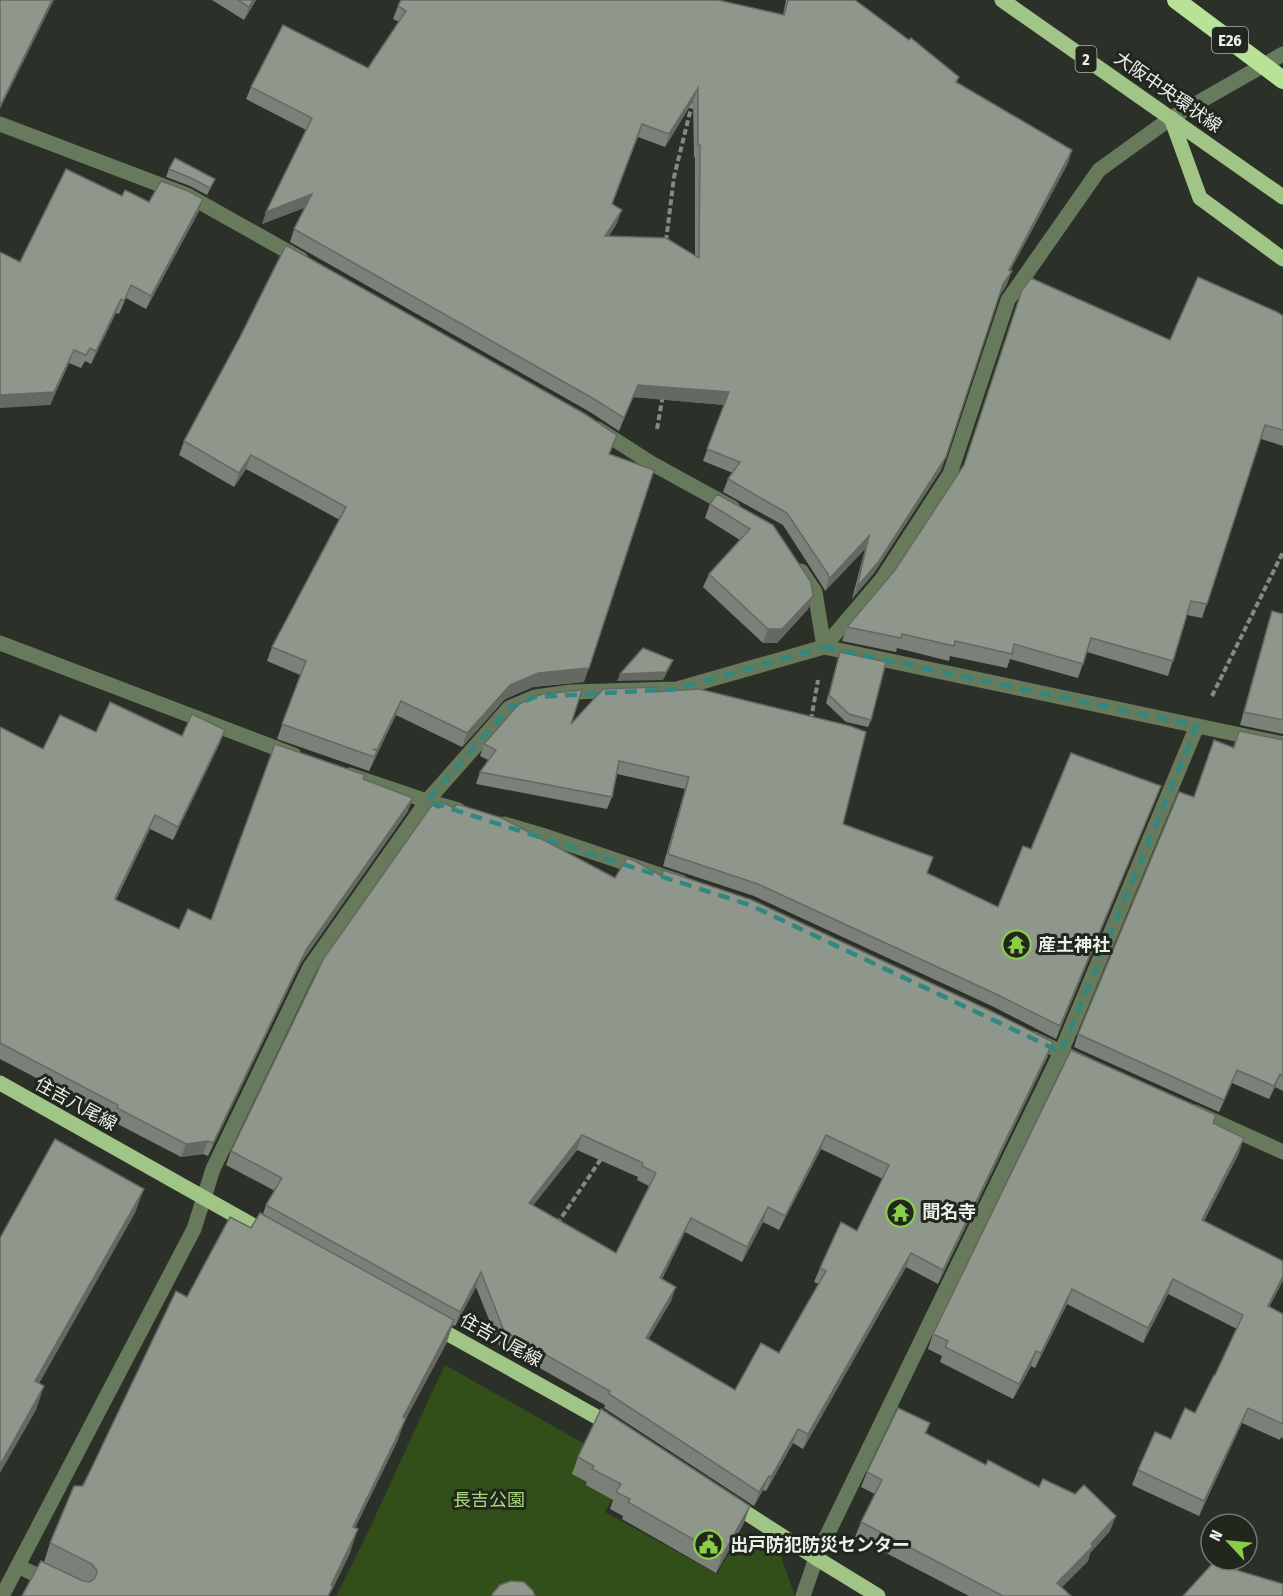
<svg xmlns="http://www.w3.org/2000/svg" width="1283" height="1596" font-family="'Fira Sans Condensed','Noto Sans JP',sans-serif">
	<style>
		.green { fill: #334f19 }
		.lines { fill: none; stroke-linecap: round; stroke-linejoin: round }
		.path { stroke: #848981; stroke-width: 4; stroke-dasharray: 6 3; stroke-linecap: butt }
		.minor { stroke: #687a5c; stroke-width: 15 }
		.major { stroke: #a1c587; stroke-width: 15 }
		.highway-bridge { stroke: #b7e297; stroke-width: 18 }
		.wall { fill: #7b8178; fill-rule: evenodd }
		.shaded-wall { fill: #646961 }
		.building { fill: #8f968b; stroke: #646961; stroke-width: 1.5; fill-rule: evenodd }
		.marked { fill: none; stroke: #308881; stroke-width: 4.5; stroke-dasharray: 12 8; stroke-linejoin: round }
		.labels { text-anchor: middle; stroke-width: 6; stroke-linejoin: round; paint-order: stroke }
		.shield { fill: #22271e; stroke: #afb4ad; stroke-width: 1.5 }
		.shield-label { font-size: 16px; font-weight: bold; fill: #ecf0ea }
		.street-label { font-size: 18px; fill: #ecf0ea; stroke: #22271e }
		.poi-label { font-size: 18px; font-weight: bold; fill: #ecf0ea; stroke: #22271e; text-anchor: start }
		.park-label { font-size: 18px; fill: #a4da78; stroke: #22271e }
	</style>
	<rect width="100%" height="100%" fill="#2b3128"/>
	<path class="green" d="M445,1365L629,1469L605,1512L717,1574L741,1532L780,1554L795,1596H336C376,1520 408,1442 445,1365Z"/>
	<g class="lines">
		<g class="path">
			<polyline points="666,241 674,177 694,96"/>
			<polyline points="657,429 663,395"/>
			<polyline points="1212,696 1283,552"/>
			<polyline points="811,720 818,680"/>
			<polyline points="557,1224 603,1156"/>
		</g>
		<g class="minor">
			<polyline points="0,124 187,195 301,259"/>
			<polyline points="598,429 651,463 733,508"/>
			<polyline points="801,571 815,592 824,647"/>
			<polyline points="0,643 294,755"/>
			<polyline points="824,647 882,579 950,474 1008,300 1099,170 1171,118 1283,54"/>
			<polyline points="350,775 427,801 458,810"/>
			<polyline points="504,824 548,837 681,882"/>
			<polyline points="1034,1039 1086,1064"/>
			<polyline points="1195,1112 1283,1152"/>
			<polyline points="18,1566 79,1596"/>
			<polyline points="2,1596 194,1229 213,1169 310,967 427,801 509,708 535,697 571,692 677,689 824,647 1283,744"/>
			<polyline points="803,1596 816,1558 1061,1052 1197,726"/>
		</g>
		<g class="major">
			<polyline points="1002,0 1283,197"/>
			<polyline points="1171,118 1200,198 1283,259"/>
			<polyline points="0,1083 270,1235"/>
			<polyline points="432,1325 613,1426"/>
			<polyline points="731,1503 816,1558 878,1596"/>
		</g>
		<polyline class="highway-bridge" points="1176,0 1283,80"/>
	</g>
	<g class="wall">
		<polygon points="212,0 256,0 244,20"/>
		<path d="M786,0H855L957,83L1072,150L1068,163L1010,271L1007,284L999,296L941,470L874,573L852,599L865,549L825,591L823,587L783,525L723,492L728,479L733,473L703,461L724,405L633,397L619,431L590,412L290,242L294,229L305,207L262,224L306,130L246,99L251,87L368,68L399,22L393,19L398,6L783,15ZM693,101L694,157L695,158V256L609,236L617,223L612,204L638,137L665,147Z"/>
		<polygon points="169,169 215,179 207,195 190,186 166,177"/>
		<polygon points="122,196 149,202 203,199 198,213 146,309 126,298 119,314 116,313 91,364 85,361 81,368 69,363 50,405 20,262"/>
		<polygon points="1283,316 1283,446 1261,439 1202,618 1187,615 1168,676 1087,652 1078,678 1010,659 1007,668 950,656 949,661 897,648 896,652 842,641 847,627 1170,340"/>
		<polygon points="184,441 610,454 584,682 533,687 505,699 462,747 396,715 369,771 277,739 300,675 267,661 272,647 340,520 246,469 234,487 179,455"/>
		<polygon points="717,494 813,596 808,609 777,643 763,643 703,587 709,574 740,540 705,518 710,504"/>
		<polygon points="1272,611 1283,614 1283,734 1240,725 1268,624"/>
		<polygon points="840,652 871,720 868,727 846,722 826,703"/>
		<polygon points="657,687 655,692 843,824 927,873 998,907 1031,849 1156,798 1056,1039 994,1007 754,896 663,866 685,789 617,774 612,797 607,809 476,784 480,772 488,760 480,756 484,744 571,724"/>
		<polygon points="0,727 43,749 96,732 182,736 220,743 173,840 150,829 116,900 179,929 211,920 364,779 408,811 301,963 208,1156 203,1154 181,1157 112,1121 113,1118 0,1059"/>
		<polygon points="1239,731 1283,740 1283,1091 1275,1087 1269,1099 1232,1083 1219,1112 1074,1047 1078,1034 1194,797 1233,747"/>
		<path d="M661,876L1048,1056L938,1284L906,1267L803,1449L793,1443L766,1491L763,1490L754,1506L604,1408L605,1405L499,1345L476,1287L455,1326L453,1325L446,1344L404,1422L397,1442L355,1528L350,1553L332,1590L22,1596L44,1562L50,1543L187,1297L263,1214L266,1205L275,1191L226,1165L231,1151L615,878ZM821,1149L883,1179L857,1231L820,1268L814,1282L819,1284L779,1353L735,1390L648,1339L671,1301L662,1279L685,1232L742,1262L763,1222L779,1230ZM577,1150L638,1177L637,1180L649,1186L616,1253L533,1205Z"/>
		<polygon points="1216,1115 1213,1124 1239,1153 1204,1221 1269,1307 1283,1314 1283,1439 1281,1437 1280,1440 1242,1423 1199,1516 1132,1485 1138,1470 1171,1439 1195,1413 1215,1375 1237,1329 1168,1294 1143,1343 1067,1304 1035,1368 1031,1366 1013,1399 940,1362 942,1356 928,1349 933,1334"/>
		<polygon points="930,1423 926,1434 1110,1531 1090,1553 1088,1561 1062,1587 1071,1596 969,1596 855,1537 861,1522 875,1494 861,1487 867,1472"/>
		<polygon points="578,1457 744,1523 716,1573 622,1519 623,1516 610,1509 613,1500 586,1485 587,1482 572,1474"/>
	</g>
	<g class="shaded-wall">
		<polygon points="52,0 54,0 0,109 0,104"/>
		<polygon points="253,0 256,0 244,20 249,7"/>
		<polygon points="698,88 693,101 665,147 669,134"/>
		<polygon points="1072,150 1068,163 1004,282 1009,270"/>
		<polygon points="312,194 307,207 262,224 266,212"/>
		<polygon points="203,199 198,213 146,309 151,296"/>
		<polygon points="622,210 617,223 601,249 605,236"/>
		<polygon points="1012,271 1007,284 999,297 1003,284"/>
		<polygon points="121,299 116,313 91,364 96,351"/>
		<polygon points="74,350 69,363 50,405 0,408 0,395"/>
		<polygon points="638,385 729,392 725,405 633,397 619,431"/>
		<polygon points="251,455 246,469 234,487 239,473"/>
		<polygon points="946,457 941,470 874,573 852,599 857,587"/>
		<polygon points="869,536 865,549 825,591 829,579"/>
		<polygon points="813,596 808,609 777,643 763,643 768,629"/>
		<polygon points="673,660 670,667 663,680 617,681 620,674"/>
		<polygon points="589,668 584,682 533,687 505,699 462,747 467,733 510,685 538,673"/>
		<polygon points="401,701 396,715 372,764 377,750"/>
		<polygon points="225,730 220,743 173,840 178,827"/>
		<polygon points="1161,786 1156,798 1056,1039 1060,1026"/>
		<polygon points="413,798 408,811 301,963 208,1156 213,1143 306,950"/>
		<polygon points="155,815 150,829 110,911 115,898"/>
		<polygon points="1053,1042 1048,1056 938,1284 943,1270"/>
		<polygon points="1280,1074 1275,1087 1269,1099 1274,1086"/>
		<polygon points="582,1135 577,1150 524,1217 529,1203"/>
		<polygon points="826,1135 821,1149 779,1230 785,1216"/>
		<polygon points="1244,1138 1239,1153 1196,1235 1202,1220"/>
		<polygon points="208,1141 203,1154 181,1157 186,1144"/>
		<polygon points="144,1189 135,1213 27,1405 35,1381"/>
		<polygon points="768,1207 763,1222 742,1262 747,1247"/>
		<polygon points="691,1218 685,1232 655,1292 660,1278"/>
		<polygon points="911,1253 906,1267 803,1449 808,1434"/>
		<polygon points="481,1272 476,1287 455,1326 460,1312"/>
		<polygon points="1283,1276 1283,1281 1262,1321 1268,1306"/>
		<polygon points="1173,1279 1168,1294 1143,1343 1148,1328"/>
		<polygon points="676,1287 671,1301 641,1352 646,1338"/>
		<polygon points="1072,1289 1067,1304 1035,1368 1041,1353"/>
		<polygon points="454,1320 446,1344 404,1422 397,1442 344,1550 353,1527 403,1417"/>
		<polygon points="1036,1351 1031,1366 1013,1399 1019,1384"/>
		<polygon points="44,1386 36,1410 0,1473 0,1465"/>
		<polygon points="1248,1408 1242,1423 1199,1516 1204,1501"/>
		<polygon points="798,1429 793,1443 766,1491 771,1477"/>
		<polygon points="769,1476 763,1490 754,1506 759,1492"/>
		<polygon points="750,1506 744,1523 716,1573 722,1556"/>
		<polygon points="1116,1516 1110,1531 1090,1553 1088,1561 1053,1596 1057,1583"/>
		<polygon points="358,1529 350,1553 329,1596 327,1596 331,1585"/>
	</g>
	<g class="building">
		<polygon points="0,0 52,0 2,102 0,104"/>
		<polygon points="238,0 253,0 249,7"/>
		<path d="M401,0H718L784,15L788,0H855L909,40L911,38L959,77L956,82L1072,150L1009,270L1012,271L1003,284L946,457L879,561L857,587L869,536L829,579L828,574L787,513L728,479L740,462L707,449L729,392L638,385L624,418L594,399L294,229L312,194L266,212L312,118L251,87L283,25L368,68L406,11L398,6ZM698,88V145H700L699,258L666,238L605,236L622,210L612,204L642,124L669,134Z"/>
		<polygon points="175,158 215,179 210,188 193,179 169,169"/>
		<polygon points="66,169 122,196 125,190 149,202 161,181 188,191 203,199 151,296 131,285 124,301 121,299 96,351 90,348 86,355 74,350 54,392 0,395 0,252 20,262"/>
		<polygon points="286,245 585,414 617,435 609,454 654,470 589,668 538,673 510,685 467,733 401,701 377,750 373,749 377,751 374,757 282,724 306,661 272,647 346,507 251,455 239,473 184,441 240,337"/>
		<polygon points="1198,277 1277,312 1283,316 1283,430 1265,425 1207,604 1191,601 1173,661 1091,638 1083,664 1014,644 1012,654 955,641 954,646 902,634 901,638 847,627 895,570 964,465 1022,290 1031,278 1170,340"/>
		<polygon points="717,494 773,525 811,582 813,596 782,629 768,629 709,574 750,529 710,504"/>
		<polygon points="1272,611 1283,614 1283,720 1244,712"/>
		<polygon points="643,648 673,660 666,672 620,674"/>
		<polygon points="840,652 886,662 871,720 849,714 829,695"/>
		<polygon points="657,687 654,692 699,689 850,726 866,732 843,824 933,857 927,873 998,907 1023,846 1031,849 1071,753 1161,786 1060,1026 998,995 758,884 668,854 689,777 619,761 612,797 480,772 496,750 484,744 519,704 542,694 582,690 571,724 603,689"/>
		<polygon points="110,702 182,736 192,714 225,730 178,827 155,815 115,898 116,900 179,929 188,909 211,920 275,744 365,775 363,779 413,798 306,950 213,1143 208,1141 186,1144 117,1108 118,1105 0,1043 0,727 43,749 60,715 96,732"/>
		<polygon points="1239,731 1283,740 1283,1076 1280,1074 1274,1086 1237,1070 1224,1100 1078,1034 1179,792 1194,797 1214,740 1234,748"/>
		<path d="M442,802L454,808L457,804L502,818L615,878L627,858L635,861L662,876L663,870L752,900L991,1011L1053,1042L943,1270L911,1253L808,1434L798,1429L771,1477L769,1476L759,1492L609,1394L610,1391L504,1331L481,1272L460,1312L266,1205L282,1178L231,1151L324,958L432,805L439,808ZM582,1135L643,1163L642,1166L656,1173L616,1253L529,1203ZM826,1135L889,1165L857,1231L841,1222L820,1268L826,1271L779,1353L761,1343L735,1390L646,1338L676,1287L660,1278L691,1218L747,1247L768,1207L785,1216Z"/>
		<polygon points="1071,1050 1216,1115 1213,1123 1244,1138 1202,1220 1283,1261 1283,1276 1268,1306 1283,1314 1283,1424 1248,1408 1204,1501 1138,1470 1155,1432 1171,1439 1185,1408 1195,1413 1214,1375 1215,1375 1243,1315 1173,1279 1148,1328 1072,1289 1041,1353 1036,1351 1019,1384 945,1347 948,1341 933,1334"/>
		<polygon points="55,1139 144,1189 35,1381 44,1386 0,1465 0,1238"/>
		<polygon points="260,1213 454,1320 403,1417 406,1418 353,1527 358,1529 331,1585 333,1586 328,1596 22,1596 41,1561 83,1581 89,1582 93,1580 96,1576 97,1571 92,1564 50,1543 74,1486 83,1486 176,1291 187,1297 230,1217 251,1228"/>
		<polygon points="898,1408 930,1423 925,1433 986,1465 988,1460 1039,1487 1043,1479 1075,1494 1084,1485 1116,1516 1091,1544 1093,1546 1057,1583 1071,1596 1003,1596 861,1522 882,1480 867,1472"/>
		<polygon points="601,1409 750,1506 722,1556 628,1502 630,1499 616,1492 621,1484 592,1469 594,1466 578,1457"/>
		<polygon points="1213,1563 1283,1584 1283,1596 1183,1596"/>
		<polygon points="511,1581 524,1582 533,1591 535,1596 492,1596 493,1593 500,1585"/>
	</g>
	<path class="marked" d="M824,647L1197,726L1061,1052L750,905L427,801L509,708L535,697L677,689Z"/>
	<defs>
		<symbol id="temple-ring" viewBox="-11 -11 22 22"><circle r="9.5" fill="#22271e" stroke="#8ace48" stroke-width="1.5"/><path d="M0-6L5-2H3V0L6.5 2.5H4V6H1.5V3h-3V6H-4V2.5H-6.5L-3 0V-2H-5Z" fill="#8ace48"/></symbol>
		<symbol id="civic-ring" viewBox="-11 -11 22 22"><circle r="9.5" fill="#22271e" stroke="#8ace48" stroke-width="1.5"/><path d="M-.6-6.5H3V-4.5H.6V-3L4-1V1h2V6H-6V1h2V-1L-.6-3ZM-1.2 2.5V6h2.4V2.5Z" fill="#8ace48"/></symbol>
	</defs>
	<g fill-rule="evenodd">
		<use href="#temple-ring" x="1000" y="928" width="33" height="33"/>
		<use href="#temple-ring" x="884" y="1196" width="33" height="33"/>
		<use href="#civic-ring" x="692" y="1528" width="33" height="33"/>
	</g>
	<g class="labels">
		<g class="shield">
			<rect x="1212" y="27" width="36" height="26" rx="4.5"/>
			<rect x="1075.5" y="46" width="21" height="26" rx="4.5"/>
		</g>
		<g class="shield-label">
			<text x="1230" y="46">E26</text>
			<text x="1086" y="65">2</text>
		</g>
		<g class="street-label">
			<text transform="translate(1168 92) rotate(35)" y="6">大阪中央環状線</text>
			<text transform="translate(76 1104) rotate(29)" y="6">住吉八尾線</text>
			<text transform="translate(501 1340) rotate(29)" y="6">住吉八尾線</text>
		</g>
		<g class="poi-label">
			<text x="1038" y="951">産土神社</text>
			<text x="922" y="1218">聞名寺</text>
			<text x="730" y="1551">出戸防犯防災センター</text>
		</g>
		<g class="park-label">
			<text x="489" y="1506">長吉公園</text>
		</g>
	</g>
	<g transform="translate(1229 1542) rotate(296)"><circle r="28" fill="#22271e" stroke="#737770" stroke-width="1.5"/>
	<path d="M0-4.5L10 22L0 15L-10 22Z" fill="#8ace48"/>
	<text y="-9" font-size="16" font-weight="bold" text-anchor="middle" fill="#ecf0ea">N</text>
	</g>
</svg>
